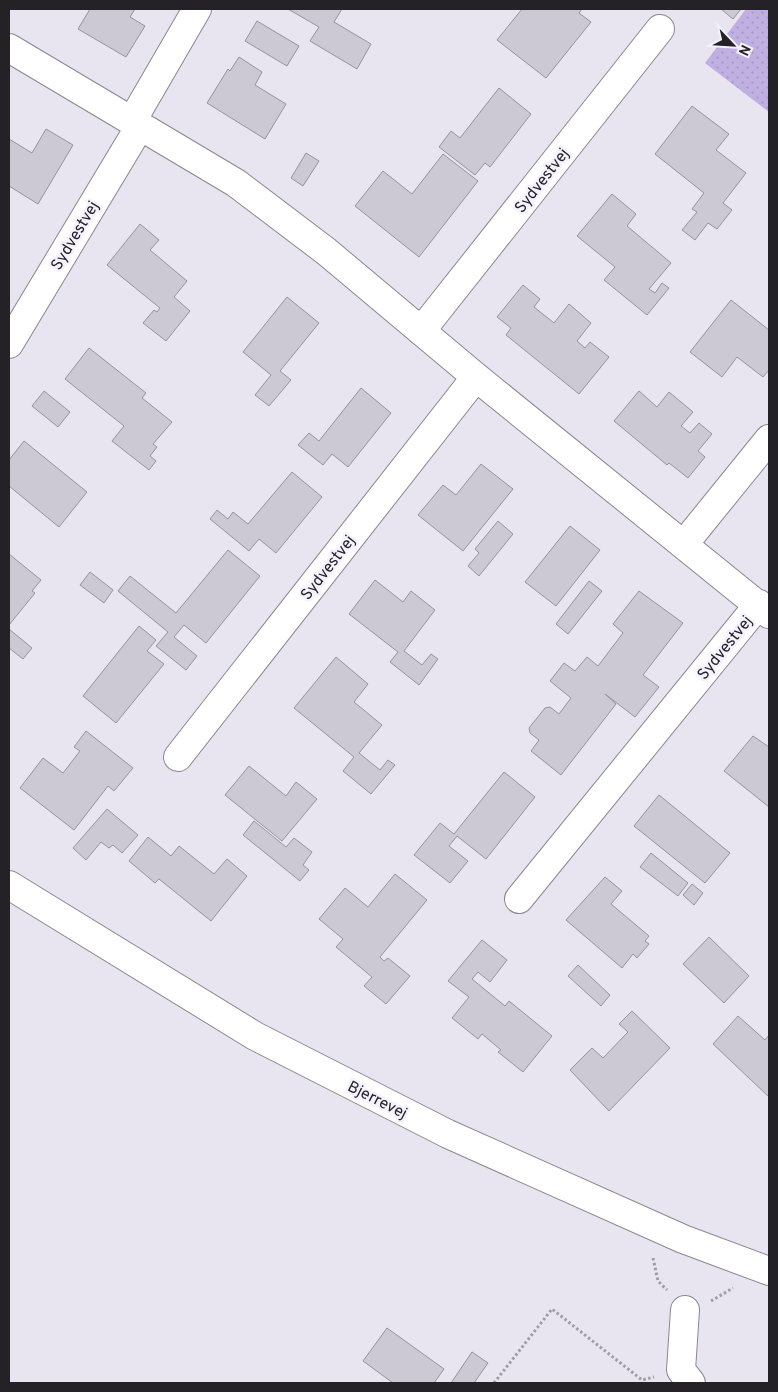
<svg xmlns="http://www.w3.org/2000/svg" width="778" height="1392" font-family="Overpass,sans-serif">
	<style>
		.grass { fill: url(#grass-dots) }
		.building { fill: #ccc9d4; stroke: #96939d }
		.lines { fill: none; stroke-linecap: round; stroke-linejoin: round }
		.minor-casing { stroke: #8a8791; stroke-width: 30 }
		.tertiary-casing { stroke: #8a8791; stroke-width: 30 }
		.path { stroke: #9f9ca5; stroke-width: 3; stroke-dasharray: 2.5 2.5; stroke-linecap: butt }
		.minor { stroke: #fff; stroke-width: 28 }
		.tertiary { stroke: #fff; stroke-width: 28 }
		.labels { text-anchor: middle; stroke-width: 5; stroke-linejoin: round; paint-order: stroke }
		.street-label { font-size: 16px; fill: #242226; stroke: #f6f2fd }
	</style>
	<defs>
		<pattern id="grass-dots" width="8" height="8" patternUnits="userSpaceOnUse" patternTransform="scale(1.25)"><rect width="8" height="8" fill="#c0b0e1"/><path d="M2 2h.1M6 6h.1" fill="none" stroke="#a597c1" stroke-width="1.8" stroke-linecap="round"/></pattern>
	</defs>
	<rect width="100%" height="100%" fill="#e8e5f0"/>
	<polygon class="grass" points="746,9 769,9 769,112 705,63"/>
	<g class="building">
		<polygon points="90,9 135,9 130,17 145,26 126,57 78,29"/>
		<polygon points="288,9 342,9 334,22 371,44 357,69 310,41 319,27"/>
		<polygon points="522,9 582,9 579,13 591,22 546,78 497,40"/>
		<polygon points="721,9 741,9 733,19"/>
		<polygon points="257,21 299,46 287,66 245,41"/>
		<polygon points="239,57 262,72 255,85 286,104 265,139 207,103 228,69 230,71"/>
		<polygon points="499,88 531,114 490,167 485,163 475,175 439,147 451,131 460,138"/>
		<polygon points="692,106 729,134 716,150 746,173 723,203 732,210 717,229 708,223 695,240 682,230 697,212 692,209 704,193 655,154"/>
		<polygon points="46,129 73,145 38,204 9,186 9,139 32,153"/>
		<polygon points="306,153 319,161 303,186 291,178"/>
		<polygon points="443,154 478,181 419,257 355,206 383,171 412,194"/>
		<polygon points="612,194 636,214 627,226 671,263 649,289 655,293 662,283 669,288 647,315 604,280 615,267 577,236"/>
		<polygon points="140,224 159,240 150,250 187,281 174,297 190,311 166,341 143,323 154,310 157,312 160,308 107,265"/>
		<polygon points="523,285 540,299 534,307 554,323 569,304 591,323 577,341 585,348 590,342 609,357 579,394 506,335 511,328 497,317"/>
		<polygon points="287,297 319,323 280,371 291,380 269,406 255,395 271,375 243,352"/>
		<polygon points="731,300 769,330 769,370 763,377 737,357 722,377 690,352"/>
		<polygon points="89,348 146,393 142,398 172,422 153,444 157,447 150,456 156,461 149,470 112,441 124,426 65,379"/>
		<polygon points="361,388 391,413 348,467 332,454 323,465 298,445 309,433 319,441"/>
		<polygon points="44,391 70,412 58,427 32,406"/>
		<polygon points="639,391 657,407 669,392 693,412 681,426 690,433 699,423 712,434 698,451 705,457 688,478 669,463 667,465 614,421"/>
		<polygon points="24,441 87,492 59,527 9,486 9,460"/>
		<polygon points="481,464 513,489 463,551 418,515 443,485 456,495"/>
		<polygon points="292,472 322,497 276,553 259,539 249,551 210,519 217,510 228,519 233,512 248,524"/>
		<polygon points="498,521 513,534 479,576 468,566 479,553 475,549"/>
		<polygon points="570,526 600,550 556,606 525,582"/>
		<polygon points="228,550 260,576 206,643 184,625 174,637 197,656 186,670 156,646 168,632 118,591 130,576 176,613"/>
		<polygon points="9,554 41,580 32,591 35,593 9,625"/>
		<polygon points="90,572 113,590 104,603 80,585"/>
		<polygon points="375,580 403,602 411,591 435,610 404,651 422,665 431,654 438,659 419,685 390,662 398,652 349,614"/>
		<polygon points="589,581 602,591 568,634 556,624"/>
		<polygon points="639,591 683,623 643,675 659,687 635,717 605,694 616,704 561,775 531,751 539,740 530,733 529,728 545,708 550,707 559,714 571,698 550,681 564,663 575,671 587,657 598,666 623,633 613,624"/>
		<polygon points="139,626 156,640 147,651 164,664 116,723 83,696"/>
		<polygon points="9,629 32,648 23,659 9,648"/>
		<polygon points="336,657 368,684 354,702 382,725 359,753 380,770 388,760 395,765 371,794 343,771 354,757 294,708"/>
		<polygon points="86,731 133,768 114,791 108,786 74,830 20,788 43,758 63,773 80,751 74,747"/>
		<polygon points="753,736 769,747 769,807 724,771"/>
		<polygon points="249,766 286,796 296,782 317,799 282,841 225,795"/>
		<polygon points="504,772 535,797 486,859 457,836 449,846 468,861 450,883 414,855 440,823 454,834"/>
		<polygon points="659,795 730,853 705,883 634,826"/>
		<polygon points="107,809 138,835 122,853 113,845 109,848 101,842 86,860 73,848"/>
		<polygon points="254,821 286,847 294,838 312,852 303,865 309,870 300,881 243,835"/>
		<polygon points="148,837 171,856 179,846 214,874 227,859 247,876 211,921 159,879 155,883 129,861"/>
		<polygon points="651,853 688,883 678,896 640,867"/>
		<polygon points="395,874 427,900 380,957 384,961 388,958 410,976 386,1004 364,986 372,977 336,947 343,939 319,919 345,888 368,907"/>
		<polygon points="605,877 622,891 611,904 649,936 645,941 649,944 637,958 633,954 622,968 566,920"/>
		<polygon points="692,884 703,893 694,905 683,895"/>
		<polygon points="709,937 749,976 724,1003 683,964"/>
		<polygon points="482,940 507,960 490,982 478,972 472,979 505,1006 509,1001 552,1036 523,1072 498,1052 501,1050 482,1034 478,1039 452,1018 469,997 448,981"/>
		<polygon points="578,965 610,995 601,1006 568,976"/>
		<polygon points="632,1011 670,1048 609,1111 570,1070 592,1048 603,1058 628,1032 619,1024"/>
		<polygon points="738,1016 765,1040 769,1035 769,1097 713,1044"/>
		<polygon points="387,1328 444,1369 434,1383 393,1383 363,1361"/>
		<polygon points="472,1352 488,1363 474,1383 451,1383"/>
	</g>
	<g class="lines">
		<defs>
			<g id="minor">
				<polyline points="9,48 236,183 327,252 476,377 769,614"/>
				<polyline points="132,121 197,9"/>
				<polyline points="421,331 660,29"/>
				<polyline points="9,344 140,126"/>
				<polyline points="684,544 769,439"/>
				<polyline points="178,757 476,377"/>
				<polyline points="519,899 759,604"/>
				<polyline points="685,1310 681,1370 691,1383"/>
			</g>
			<polyline id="tertiary" points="9,885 255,1036 448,1134 683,1239 769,1271"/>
		</defs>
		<use href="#minor" class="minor-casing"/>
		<use href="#tertiary" class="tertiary-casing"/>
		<g class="path">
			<polyline points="653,1258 658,1281 667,1290"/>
			<polyline points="711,1301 733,1288"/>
			<polyline points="494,1383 552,1309 642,1380 654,1377"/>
		</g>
		<use href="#minor" class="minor"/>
		<use href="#tertiary" class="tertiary"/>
	</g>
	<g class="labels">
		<g class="street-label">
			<text transform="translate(541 180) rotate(-52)" y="6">Sydvestvej</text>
			<text transform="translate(74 235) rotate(-59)" y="6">Sydvestvej</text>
			<text transform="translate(327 567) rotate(-52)" y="6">Sydvestvej</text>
			<text transform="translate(724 647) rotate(-51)" y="6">Sydvestvej</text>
			<text transform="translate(378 1099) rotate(27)" y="6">Bjerrevej</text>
		</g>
	</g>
	<rect width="778" height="1392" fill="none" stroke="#242226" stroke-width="20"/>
	<g transform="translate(733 45) rotate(115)" stroke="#f6f2fd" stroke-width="4" paint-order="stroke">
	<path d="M0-4L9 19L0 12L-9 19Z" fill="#242226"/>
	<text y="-8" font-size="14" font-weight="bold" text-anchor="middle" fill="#242226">N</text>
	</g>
</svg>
